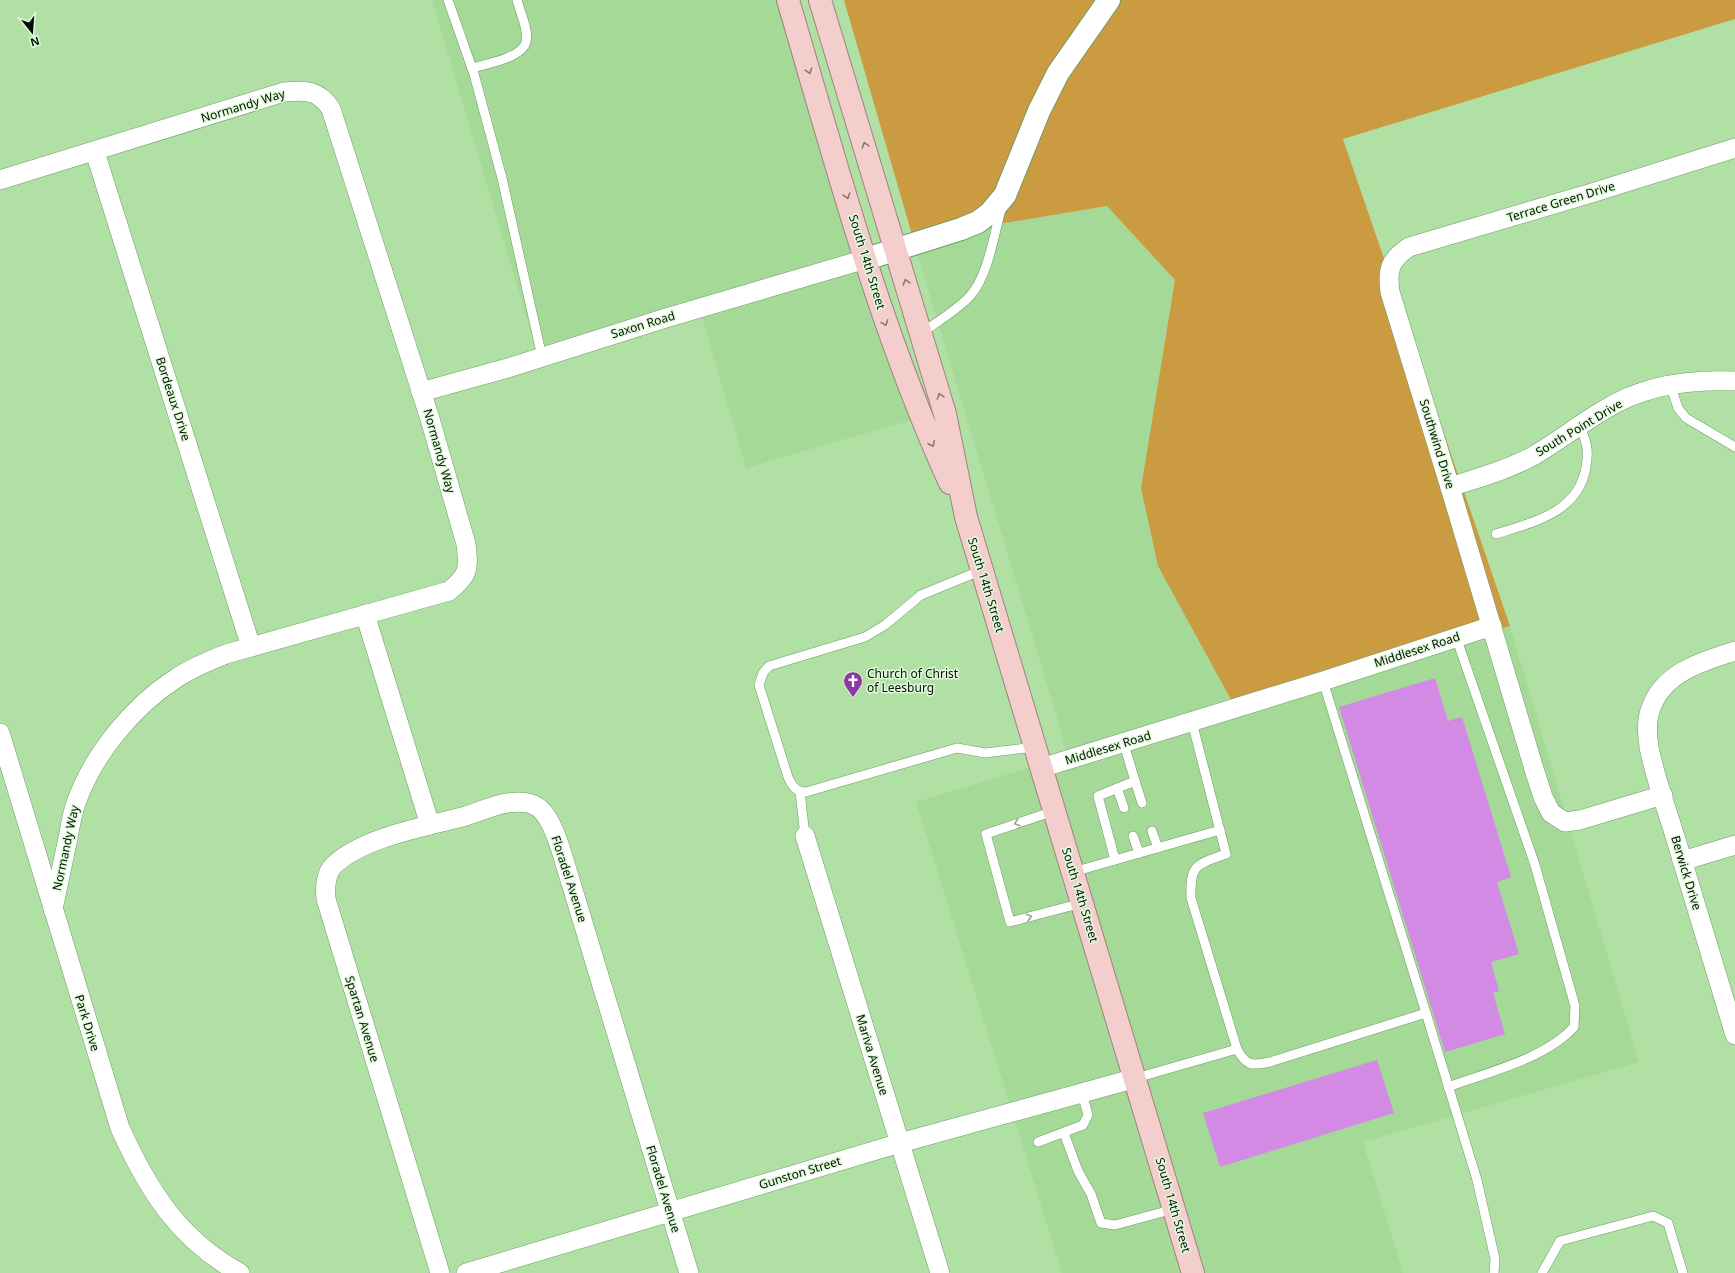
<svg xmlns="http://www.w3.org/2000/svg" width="1735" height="1273" font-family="'Noto Sans',sans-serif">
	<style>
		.built { fill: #a4d998 }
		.green { fill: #cb9b42 }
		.building { fill: #d38ae5 }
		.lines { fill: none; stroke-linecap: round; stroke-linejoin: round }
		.service-casing { stroke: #6f9c65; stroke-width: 10 }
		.minor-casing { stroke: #6f9c65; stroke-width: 20 }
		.tertiary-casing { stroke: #6f9c65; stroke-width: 24 }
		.trunk-casing { stroke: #9d837d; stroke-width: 24 }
		.service { stroke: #fff; stroke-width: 9 }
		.minor { stroke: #fff; stroke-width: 19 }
		.tertiary { stroke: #fff; stroke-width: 22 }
		.trunk { stroke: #f4cecc; stroke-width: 22 }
		.oneway { stroke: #877971 }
		.oneway2 { stroke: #9aa099 }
		.labels { text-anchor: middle; stroke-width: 3; stroke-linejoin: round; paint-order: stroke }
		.street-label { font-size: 12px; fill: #021101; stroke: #e2fadc }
		.poi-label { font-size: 12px; fill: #021101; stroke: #e2fadc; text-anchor: start }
	</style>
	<rect width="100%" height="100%" fill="#b1e0a5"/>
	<g class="built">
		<polygon points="432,0 779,0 911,420 746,468 699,307 538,356"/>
		<polygon points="1107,206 1175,280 1141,489 1235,707 1510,626 1639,1062 1363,1142 1403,1273 1202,1273 1048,762 1067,757 1062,734 917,253 987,226"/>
		<polygon points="1032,767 1185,1273 1062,1273 916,802"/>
	</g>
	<g class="green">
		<polygon points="844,0 1098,0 997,190 985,205 974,213 912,235"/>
		<polygon points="1120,0 1735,0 1735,19 1343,139 1510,626 1235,707 1158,566 1141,488 1175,280 1107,206 987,226 1007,207 1009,208 1065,78"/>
	</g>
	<g class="building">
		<polygon points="1435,678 1448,721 1462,717 1511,877 1497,882 1519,954 1491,962 1499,991 1493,993 1505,1034 1445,1052 1339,707"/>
		<polygon points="1377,1060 1394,1113 1220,1167 1203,1113"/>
	</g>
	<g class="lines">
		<defs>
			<g id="service">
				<polyline points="448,0 474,74 502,178 542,357"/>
				<path d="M472,68C486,64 522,58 526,42C529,30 520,12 517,0"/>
				<path d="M921,333C937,322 956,311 970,296C988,276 994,235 1001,209"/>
				<polyline points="1670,384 1678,408 1686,418 1735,447"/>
				<path d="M1496,534C1534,522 1579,512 1586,467C1589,450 1587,441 1579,426"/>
				<path d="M982,570L921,595L885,625L865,637L769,666L763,673L759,685L788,777C792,786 796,792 806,792L957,748L985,753L1035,747"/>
				<polyline points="1323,681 1426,1013"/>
				<path d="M1192,722L1226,854C1195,865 1190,865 1191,898L1237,1049"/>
				<polyline points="1135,781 1142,803"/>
				<polyline points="1117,788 1124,808"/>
				<polyline points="800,792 805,836"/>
				<polyline points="1054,811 986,834 1010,922 1082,903"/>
				<polyline points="1152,831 1158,848"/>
				<polyline points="1133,836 1139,853"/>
				<polyline points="1115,860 1098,796 1135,781 1124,744"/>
				<polyline points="1073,872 1220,830"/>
				<path d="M1136,1078L1237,1049C1246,1066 1252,1066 1270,1062L1426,1013L1477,1180L1495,1259L1494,1273"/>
				<path d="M1448,1087C1488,1072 1545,1059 1574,1027L1575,1006L1535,865L1456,637"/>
				<polyline points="1064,1133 1078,1171 1091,1194 1101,1223 1115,1225 1174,1209"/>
				<polyline points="1038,1142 1083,1125 1088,1115 1082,1093"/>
				<polyline points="1542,1273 1560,1241 1653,1216 1668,1223 1683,1273"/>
			</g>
			<g id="minor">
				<polyline points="95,152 251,647"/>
				<path d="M0,180L284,92C306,90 319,90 331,109L430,419L466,544C469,569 469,575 449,591L226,654C209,661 191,668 175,679C132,707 93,755 76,803C72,814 70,827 68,838C63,862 58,886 53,909"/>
				<polyline points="421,392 508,368 666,318 866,259"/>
				<path d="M1450,487C1478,478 1507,470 1533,456C1557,442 1580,424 1604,410C1643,385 1690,379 1735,381"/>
				<polyline points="365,614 430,825"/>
				<path d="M1735,651C1701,662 1664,672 1651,708C1646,720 1647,734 1649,747C1655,779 1668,812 1677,843C1696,907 1716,971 1735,1035"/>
				<path d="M0,733L120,1128C148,1190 179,1240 240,1273"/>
				<polyline points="1041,768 1323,681 1492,626"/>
				<path d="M1663,795L1580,820L1565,822L1551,813L1543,797L1534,769L1450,487L1390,292C1387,269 1390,260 1409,247L1595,192L1735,148"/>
				<polyline points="805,836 940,1273"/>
				<polyline points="1682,861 1735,845"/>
				<path d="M440,1273L326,899C325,887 325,874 334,865C363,837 428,826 466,816C480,812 493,805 507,803C516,802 525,801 534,805C554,813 564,863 571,883L689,1273"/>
				<polyline points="466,1273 900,1143 1136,1078"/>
			</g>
			<polyline id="tertiary" points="866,259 961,229 978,222 990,213 1005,195 1039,111 1058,73 1109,0"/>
			<g id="trunk">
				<path d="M788,0C836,163 879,328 950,483"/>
				<polyline points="820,0 945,414 966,517 1193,1273"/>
			</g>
		</defs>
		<use href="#service" class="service-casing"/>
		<use href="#minor" class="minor-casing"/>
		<use href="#tertiary" class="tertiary-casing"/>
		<use href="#trunk" class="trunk-casing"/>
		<use href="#service" class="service"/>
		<use href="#minor" class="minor"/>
		<use href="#tertiary" class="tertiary"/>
		<use href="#trunk" class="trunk"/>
	</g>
	<defs><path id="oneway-chevron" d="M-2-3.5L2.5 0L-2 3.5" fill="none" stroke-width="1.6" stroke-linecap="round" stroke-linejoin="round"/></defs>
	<g class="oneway">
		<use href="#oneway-chevron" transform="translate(809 71) rotate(73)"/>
		<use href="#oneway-chevron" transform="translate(865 145) rotate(-107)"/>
		<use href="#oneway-chevron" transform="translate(847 196) rotate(73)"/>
		<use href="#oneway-chevron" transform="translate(906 282) rotate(-106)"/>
		<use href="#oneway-chevron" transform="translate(885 323) rotate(70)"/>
		<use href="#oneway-chevron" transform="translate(940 396) rotate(-107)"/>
		<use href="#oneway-chevron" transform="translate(932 444) rotate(65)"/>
	</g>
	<g class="oneway2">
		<use href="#oneway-chevron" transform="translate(1017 823) rotate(161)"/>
		<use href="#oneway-chevron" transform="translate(1029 917) rotate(-15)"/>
	</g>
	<defs>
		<symbol id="church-pin" viewBox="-11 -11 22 30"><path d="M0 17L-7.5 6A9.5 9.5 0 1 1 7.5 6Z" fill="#8e36a2" stroke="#e2fadc"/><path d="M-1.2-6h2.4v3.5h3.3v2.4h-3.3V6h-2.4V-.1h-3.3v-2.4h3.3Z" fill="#fff"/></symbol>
	</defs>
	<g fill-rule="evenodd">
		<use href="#church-pin" x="842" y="670" width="22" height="30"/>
	</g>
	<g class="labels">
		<g class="street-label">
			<text transform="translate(243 106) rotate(-17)" y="4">Normandy Way</text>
			<text transform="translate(1561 202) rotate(-17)" y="4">Terrace Green Drive</text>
			<text transform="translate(867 262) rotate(73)" y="4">South 14th Street</text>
			<text transform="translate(643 325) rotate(-17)" y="4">Saxon Road</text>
			<text transform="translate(173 399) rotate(72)" y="4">Bordeaux Drive</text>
			<text transform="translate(1579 428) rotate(-31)" y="4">South Point Drive</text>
			<text transform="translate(1437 444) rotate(73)" y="4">Southwind Drive</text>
			<text transform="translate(439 451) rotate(74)" y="4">Normandy Way</text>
			<text transform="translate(986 585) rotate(73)" y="4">South 14th Street</text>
			<text transform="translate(1417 650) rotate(-18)" y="4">Middlesex Road</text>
			<text transform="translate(1108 748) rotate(-17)" y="4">Middlesex Road</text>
			<text transform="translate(66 848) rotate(-78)" y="4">Normandy Way</text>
			<text transform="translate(1686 873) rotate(73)" y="4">Berwick Drive</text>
			<text transform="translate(569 879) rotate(72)" y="4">Floradel Avenue</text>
			<text transform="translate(1080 895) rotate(73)" y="4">South 14th Street</text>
			<text transform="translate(362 1019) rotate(73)" y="4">Spartan Avenue</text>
			<text transform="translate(87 1023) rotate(73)" y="4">Park Drive</text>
			<text transform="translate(872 1055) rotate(73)" y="4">Mariva Avenue</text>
			<text transform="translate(800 1173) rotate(-17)" y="4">Gunston Street</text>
			<text transform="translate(663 1189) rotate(73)" y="4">Floradel Avenue</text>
			<text transform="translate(1173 1205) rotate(74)" y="4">South 14th Street</text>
		</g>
		<g class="poi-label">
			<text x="867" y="678">Church of Christ<tspan x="867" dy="14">of Leesburg</tspan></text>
		</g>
	</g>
	<g transform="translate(32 32) rotate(163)" stroke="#e2fadc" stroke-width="3" paint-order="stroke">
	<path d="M0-3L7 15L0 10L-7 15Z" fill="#021101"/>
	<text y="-6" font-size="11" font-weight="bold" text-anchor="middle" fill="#021101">N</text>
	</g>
</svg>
